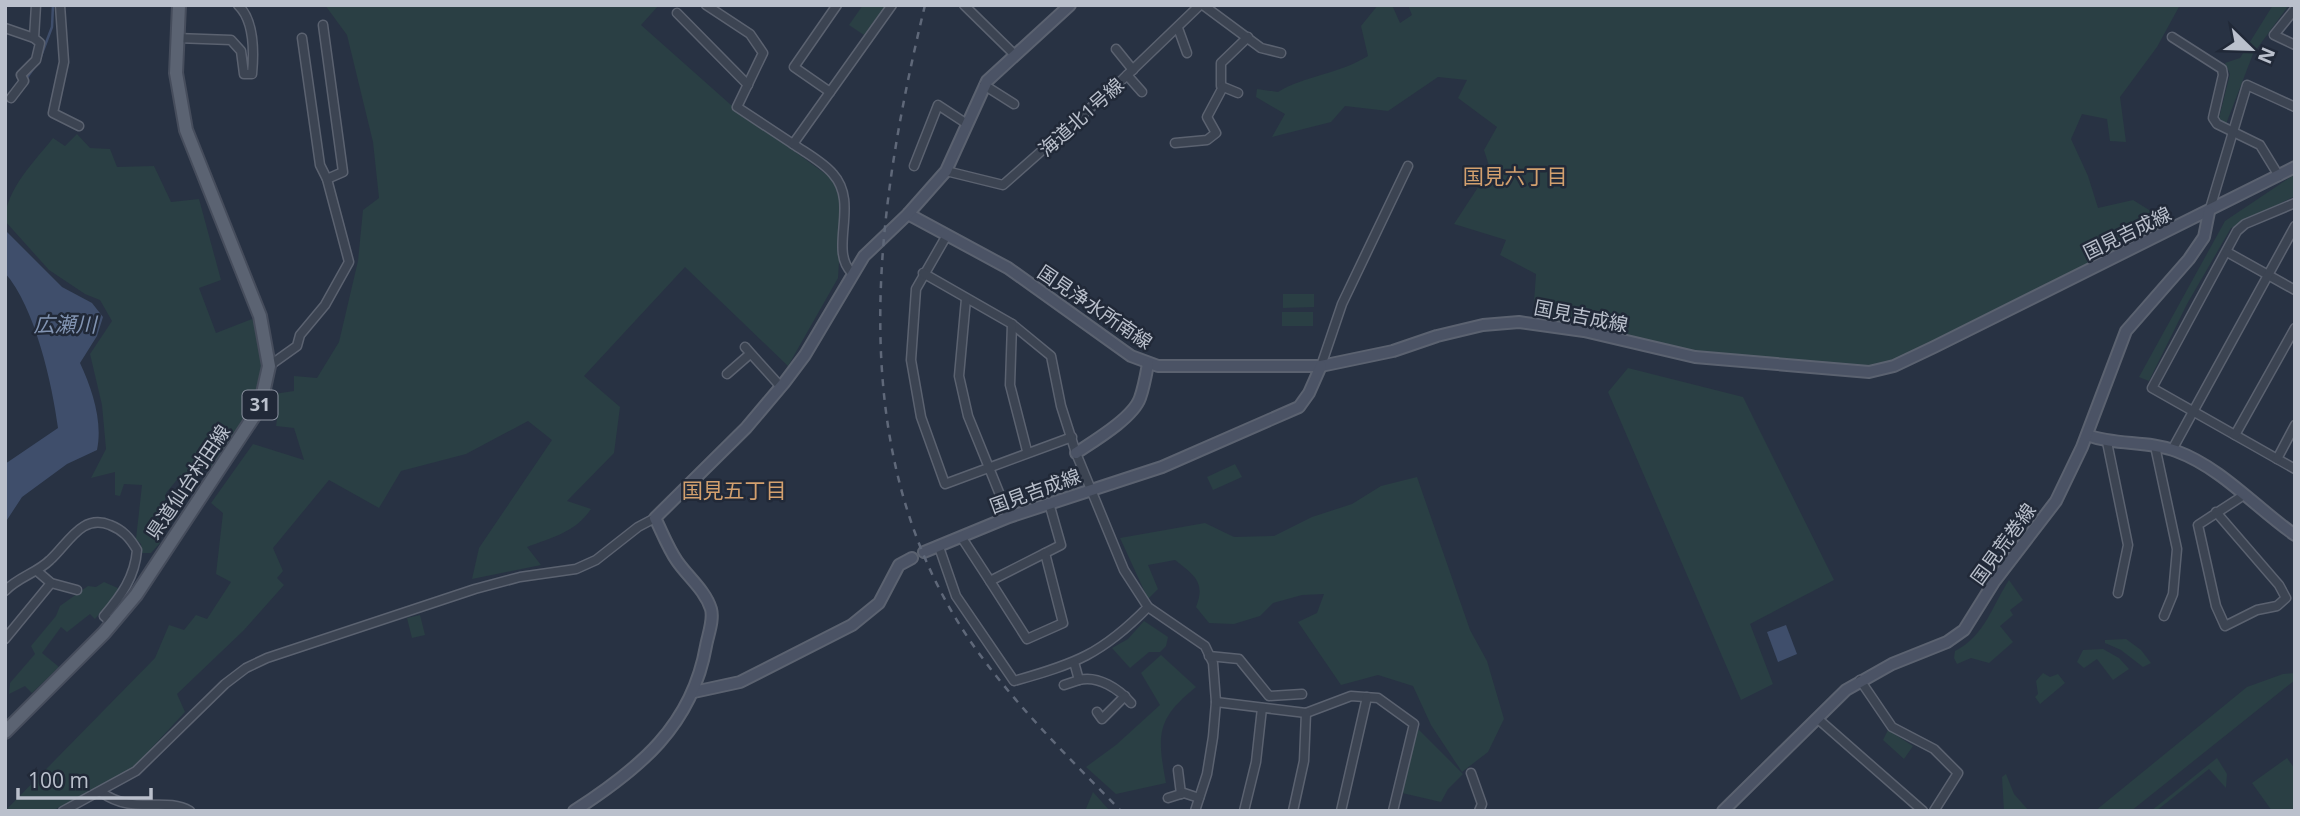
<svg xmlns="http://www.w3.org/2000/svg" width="2300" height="816" font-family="'Open Sans','Noto Sans JP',sans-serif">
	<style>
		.green { fill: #2a3f44 }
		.water { fill: #3f4e6b }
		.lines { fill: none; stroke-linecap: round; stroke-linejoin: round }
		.stream { stroke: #3f4e6b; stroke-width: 2.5 }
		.street-casing { stroke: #5b6270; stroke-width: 11 }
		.secondary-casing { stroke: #5b6270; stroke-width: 14 }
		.primary-casing { stroke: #464d5c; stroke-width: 16 }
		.street { stroke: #3c4452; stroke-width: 8 }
		.secondary { stroke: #4b5365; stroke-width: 10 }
		.primary { stroke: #5b6372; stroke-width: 12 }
		.rail { stroke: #5f6879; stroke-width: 2.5; stroke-dasharray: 7 7; stroke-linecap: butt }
		.labels { text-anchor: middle; stroke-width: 5; stroke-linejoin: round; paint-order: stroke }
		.shield { fill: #212938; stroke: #8c93a0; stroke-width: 2 }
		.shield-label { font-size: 18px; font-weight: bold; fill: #bac0cc }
		.street-label { font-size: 19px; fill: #bac0cc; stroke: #212938 }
		.neighbourhood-label { font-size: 21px; fill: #d3a06e; stroke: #212938 }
		.water-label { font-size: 21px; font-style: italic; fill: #8294b2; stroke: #212938 }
	</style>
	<rect width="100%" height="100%" fill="#283243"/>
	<g class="green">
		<path d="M325,5H659L641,25L731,105L831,178L840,195L842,213L838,278L788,366L685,267L584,376L620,407L614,453L567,501L591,509C576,532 551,538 527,547L541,565L472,579L479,548L552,440L528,421L466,454L401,471L379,508L329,480L273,548L283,571L277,578L284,585L244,630L177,694L185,712L133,768L52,811H5L155,658L169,625L184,630L196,615L207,619L231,582L216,574L223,513L211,503L253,444L304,460L294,428L276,426L278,412L269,409L274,394L294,391V376L317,378L339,342L358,261L363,210L379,198L373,142L347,35Z"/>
		<polygon points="863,5 886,5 864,35 849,25"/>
		<path d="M1378,5H1392L1400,23L1412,15L1408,5H2180L2157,47L2120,97L2126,142L2110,141L2107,119L2082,114L2071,139L2088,176L2098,208L2133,200L2170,223L2162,230L1894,361L1862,369L1696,352L1533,316L1536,274L1500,255L1506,240L1454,224L1490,169L1484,150L1497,127L1458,98L1467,80L1438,77L1388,111L1345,106L1331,122L1272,137L1285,114L1256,97L1257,89L1278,92C1306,75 1337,75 1368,56L1361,26Z"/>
		<polygon points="2273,5 2289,5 2253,54 2226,124 2219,118 2230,74 2225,63 2240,58"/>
		<path d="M77,134L90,148L110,149L117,167L154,166L171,202L199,199L221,280L199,288L216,333L252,319C278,384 249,418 212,468L180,476L166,493L160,543L151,553H142L141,544L136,539L142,485L124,484L120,496L115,495V472L91,478L106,449L102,405L90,354L112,321L100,300L85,294L49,270L5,221C5,190 35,161 53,138L65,146Z"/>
		<polygon points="2295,174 2295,196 2231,228 2187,304 2149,381 2139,377 2225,221"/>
		<polygon points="1283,294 1314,294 1314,307 1283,308"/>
		<rect x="1282" y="312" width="31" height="14"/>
		<polygon points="1628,368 1743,397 1834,580 1750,624 1773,684 1741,700 1608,392"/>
		<polygon points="1235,464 1242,477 1213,490 1207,477"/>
		<path d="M1417,477L1470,630L1487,661L1504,719L1488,752L1462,772L1431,725L1413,686L1378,675L1341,685L1298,622L1317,613L1324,594L1302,595L1273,603L1260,616L1234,624L1209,623L1196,607C1206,582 1194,575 1175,560L1148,565L1158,589L1148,599L1120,538L1205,523L1234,537L1274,536L1312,517L1352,504L1381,486Z"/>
		<path d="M2009,580L2023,600L2010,610L2013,615L2000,626L2013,642L1989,663L1971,658L1957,664L1954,658L1955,651C1985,636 1992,606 2009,580Z"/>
		<polygon points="104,582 120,589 95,619 90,614 67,632 61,627 42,653 59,667 32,693 25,686 9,694 10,683 35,654 31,646 56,616 60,606 88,586 96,587"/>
		<polygon points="420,615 425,635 412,638 407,618"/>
		<polygon points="1144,621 1168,637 1166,646 1160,652 1149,652 1130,668 1112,648 1128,639"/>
		<polygon points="2126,639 2141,650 2151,663 2143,667 2121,650 2105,643 2105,640"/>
		<polygon points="2103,649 2119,658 2129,669 2113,680 2097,659 2084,668 2077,662 2083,650"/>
		<path d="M1161,655L1196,687C1156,719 1157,735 1166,783L1116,794L1086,767L1116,745L1160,705L1141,673Z"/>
		<polygon points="2043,673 2050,677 2058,674 2065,683 2040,704 2035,697 2038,694 2036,681"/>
		<polygon points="2295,673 2295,680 2131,811 2095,811 2247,687 2283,674"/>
		<polygon points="1418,729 1463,774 1448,789 1441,802 1402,793"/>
		<polygon points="1888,730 1913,746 1904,759 1883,740"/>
		<polygon points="2217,758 2227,774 2226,788 2209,769 2156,811 2151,811"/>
		<polygon points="2287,758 2295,769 2295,811 2272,811 2252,783"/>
		<polygon points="2006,774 2014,794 2029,811 2004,811 2002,777"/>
		<polygon points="1093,792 1110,811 1085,811"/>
	</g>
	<g class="water">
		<path d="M5,230L62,287L92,303L103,317L97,336L80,363C92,389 103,421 97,450L67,464L22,497L5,523V464L58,428C52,383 35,307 5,273Z"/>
		<polygon points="1786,625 1797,654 1778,662 1767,632"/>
	</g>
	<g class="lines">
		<g class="stream">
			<polyline points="41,56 52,27 53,5"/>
			<polyline points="26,79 38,62"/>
		</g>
		<defs>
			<g id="street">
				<polyline points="60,5 64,62 53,113 79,126"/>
				<polyline points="706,5 750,34 763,53 737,107 793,144"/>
				<polyline points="964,5 1015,55"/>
				<polyline points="1203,5 1261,48 1281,53"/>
				<polyline points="2295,9 2274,35 2295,45"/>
				<polyline points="677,13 748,85"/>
				<polyline points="323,25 343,172 327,179"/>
				<polyline points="5,28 34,38"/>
				<polyline points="1178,28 1187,53"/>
				<polyline points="2172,37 2222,69 2223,75 2213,118 2217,124 2260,145 2279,176"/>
				<path d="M176,38L231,40L241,51L244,74H252C254,53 255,21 238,5"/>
				<polyline points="1116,49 1133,70"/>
				<polyline points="1127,75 1142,92"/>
				<polyline points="984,85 1014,104"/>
				<polyline points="830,92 794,67 837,5"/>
				<polyline points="1238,93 1221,86 1221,63 1248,37"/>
				<polyline points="11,98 24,81 21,75 36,60 40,43 34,38 36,5"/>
				<polyline points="1175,143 1207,140 1216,133 1207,117 1223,87"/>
				<polyline points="914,166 938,105 967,124"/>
				<polyline points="946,171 1003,185 1123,79 1200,5"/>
				<polyline points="2295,203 2245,224 2237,231 2152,388 2295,469"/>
				<polyline points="2209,212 2247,85 2295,107"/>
				<polyline points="947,235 916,289 911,360 921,417 945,484 1072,437"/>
				<polyline points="2227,252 2295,290"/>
				<path d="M852,273C828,250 860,204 833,174C823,162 806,153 793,144L892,5"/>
				<polyline points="923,273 1012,324 1051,356 1061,406 1076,453 1124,570 1148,607 1205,646 1213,663 1216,702 1213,737 1207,774 1195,811"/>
				<polyline points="966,299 959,376 968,416 1009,517"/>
				<polyline points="1012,324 1010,385 1027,451"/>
				<polyline points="745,347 781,387"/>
				<polyline points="269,366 297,346 300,335 325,305 349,262 327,179 320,165 302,38"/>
				<polyline points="1321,366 1342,304 1408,166"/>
				<polyline points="727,374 750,354"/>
				<polyline points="2235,435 2295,328"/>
				<polyline points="2107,442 2128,545 2118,593"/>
				<polyline points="2155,446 2177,549 2173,594 2164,616"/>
				<polyline points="2172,450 2295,226"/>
				<polyline points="2277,459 2295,425"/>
				<polyline points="2216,512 2279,585 2286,598 2277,606 2257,610 2225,626 2216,606 2198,525 2244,495"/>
				<polyline points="962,538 990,581 1061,545 1049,503"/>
				<path d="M939,547L956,596L1014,681C1075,664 1102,654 1148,607"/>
				<polyline points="37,571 51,583 77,590"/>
				<polyline points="990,581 1027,639 1063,623 1045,553"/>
				<path d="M5,591C18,577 37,573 50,560C68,544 82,513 110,525C123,530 130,538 137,550C135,577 121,596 104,616L112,623"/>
				<polyline points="5,639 51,583"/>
				<polyline points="1209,656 1239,659 1269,696 1302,694"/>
				<path d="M1074,662L1079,680C1098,675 1119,689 1131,703"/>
				<polyline points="1860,680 1892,727 1934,749 1958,773 1934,811"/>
				<polyline points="1064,685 1079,680"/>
				<polyline points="1216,702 1306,713 1351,696 1378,698 1414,724 1393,811"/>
				<polyline points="1097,712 1102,719 1125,696"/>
				<polyline points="1818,719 1923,811"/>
				<polyline points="1178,770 1181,794"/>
				<polyline points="1471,773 1482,804 1479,811"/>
				<path d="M101,792C134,816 164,796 190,811"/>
				<polyline points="1168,798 1184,793 1199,798"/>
				<polyline points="63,811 136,771 225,684 246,668 267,658 475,589 520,577 576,569 596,560 638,527 655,518"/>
				<polyline points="1244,811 1256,762 1262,708"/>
				<polyline points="1293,811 1304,761 1306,713"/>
				<polyline points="1341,811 1367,697"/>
			</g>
			<g id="secondary">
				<polyline points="908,214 1008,268 1131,356 1158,366 1321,366 1393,351 1437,336 1483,325 1519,322 1584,331 1695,357 1869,372 1894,366 1934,347 2295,167"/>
				<path d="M2087,435C2116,446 2147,440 2176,451C2222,468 2256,508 2295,535"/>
				<path d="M1076,453C1094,441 1133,418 1140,398C1144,387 1146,375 1148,364"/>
				<polyline points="924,552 1009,517 1162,467 1299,407 1309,393 1321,366"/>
				<polyline points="694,692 740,682 852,625 879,603 899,565 912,558"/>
				<path d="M574,811C639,769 692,726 706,646C708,635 714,620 711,609C705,590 688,577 677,561C668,548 662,532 655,518L746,428L784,383L805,355L864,256L908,214L946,171L987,81L1070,5"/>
				<polyline points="1723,811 1846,690 1892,664 1947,642 1964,630 1994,582 2056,501 2082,447 2126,331 2189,259 2204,237 2209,212"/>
			</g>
			<polyline id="primary" points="5,732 104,633 136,595 260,407 269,366 260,316 186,130 176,73 179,5"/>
		</defs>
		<use href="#street" class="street-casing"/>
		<use href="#secondary" class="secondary-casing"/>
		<use href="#primary" class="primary-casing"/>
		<use href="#street" class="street"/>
		<use href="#secondary" class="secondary"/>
		<use href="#primary" class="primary"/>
		<path class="rail" d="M925,5C874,216 841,455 973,645C1016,706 1069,758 1121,811"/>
	</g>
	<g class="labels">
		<rect class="shield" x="242.5" y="390.5" width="35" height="29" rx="5"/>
		<g class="shield-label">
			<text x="260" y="411">31</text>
		</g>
		<g class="street-label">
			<text transform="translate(1081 117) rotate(-42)" y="7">海道北1号線</text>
			<text transform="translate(2127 233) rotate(-26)" y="7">国見吉成線</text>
			<text transform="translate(1095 307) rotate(34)" y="7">国見浄水所南線</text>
			<text transform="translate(1581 316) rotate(11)" y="7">国見吉成線</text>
			<text transform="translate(188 482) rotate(-56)" y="7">県道仙台村田線</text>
			<text transform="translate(1035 491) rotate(-20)" y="7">国見吉成線</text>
			<text transform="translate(2003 544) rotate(-54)" y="7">国見荒巻線</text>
		</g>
		<g class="neighbourhood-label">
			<text x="1515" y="184">国見六丁目</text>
			<text x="734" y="498">国見五丁目</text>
		</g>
		<g class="water-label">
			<text x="65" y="332">広瀬川</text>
		</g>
	</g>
	<rect width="2300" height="816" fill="none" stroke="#bac0cc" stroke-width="14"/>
	<g transform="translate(2251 49) rotate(113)" stroke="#212938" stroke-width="5" paint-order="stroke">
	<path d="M0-5L12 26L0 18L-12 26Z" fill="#bac0cc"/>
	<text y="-10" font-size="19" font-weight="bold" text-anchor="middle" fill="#bac0cc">N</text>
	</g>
	<path d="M18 788v10h133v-10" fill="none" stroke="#bac0cc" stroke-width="3.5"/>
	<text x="28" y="788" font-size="21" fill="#bac0cc" stroke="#212938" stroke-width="5" paint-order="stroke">100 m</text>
</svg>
